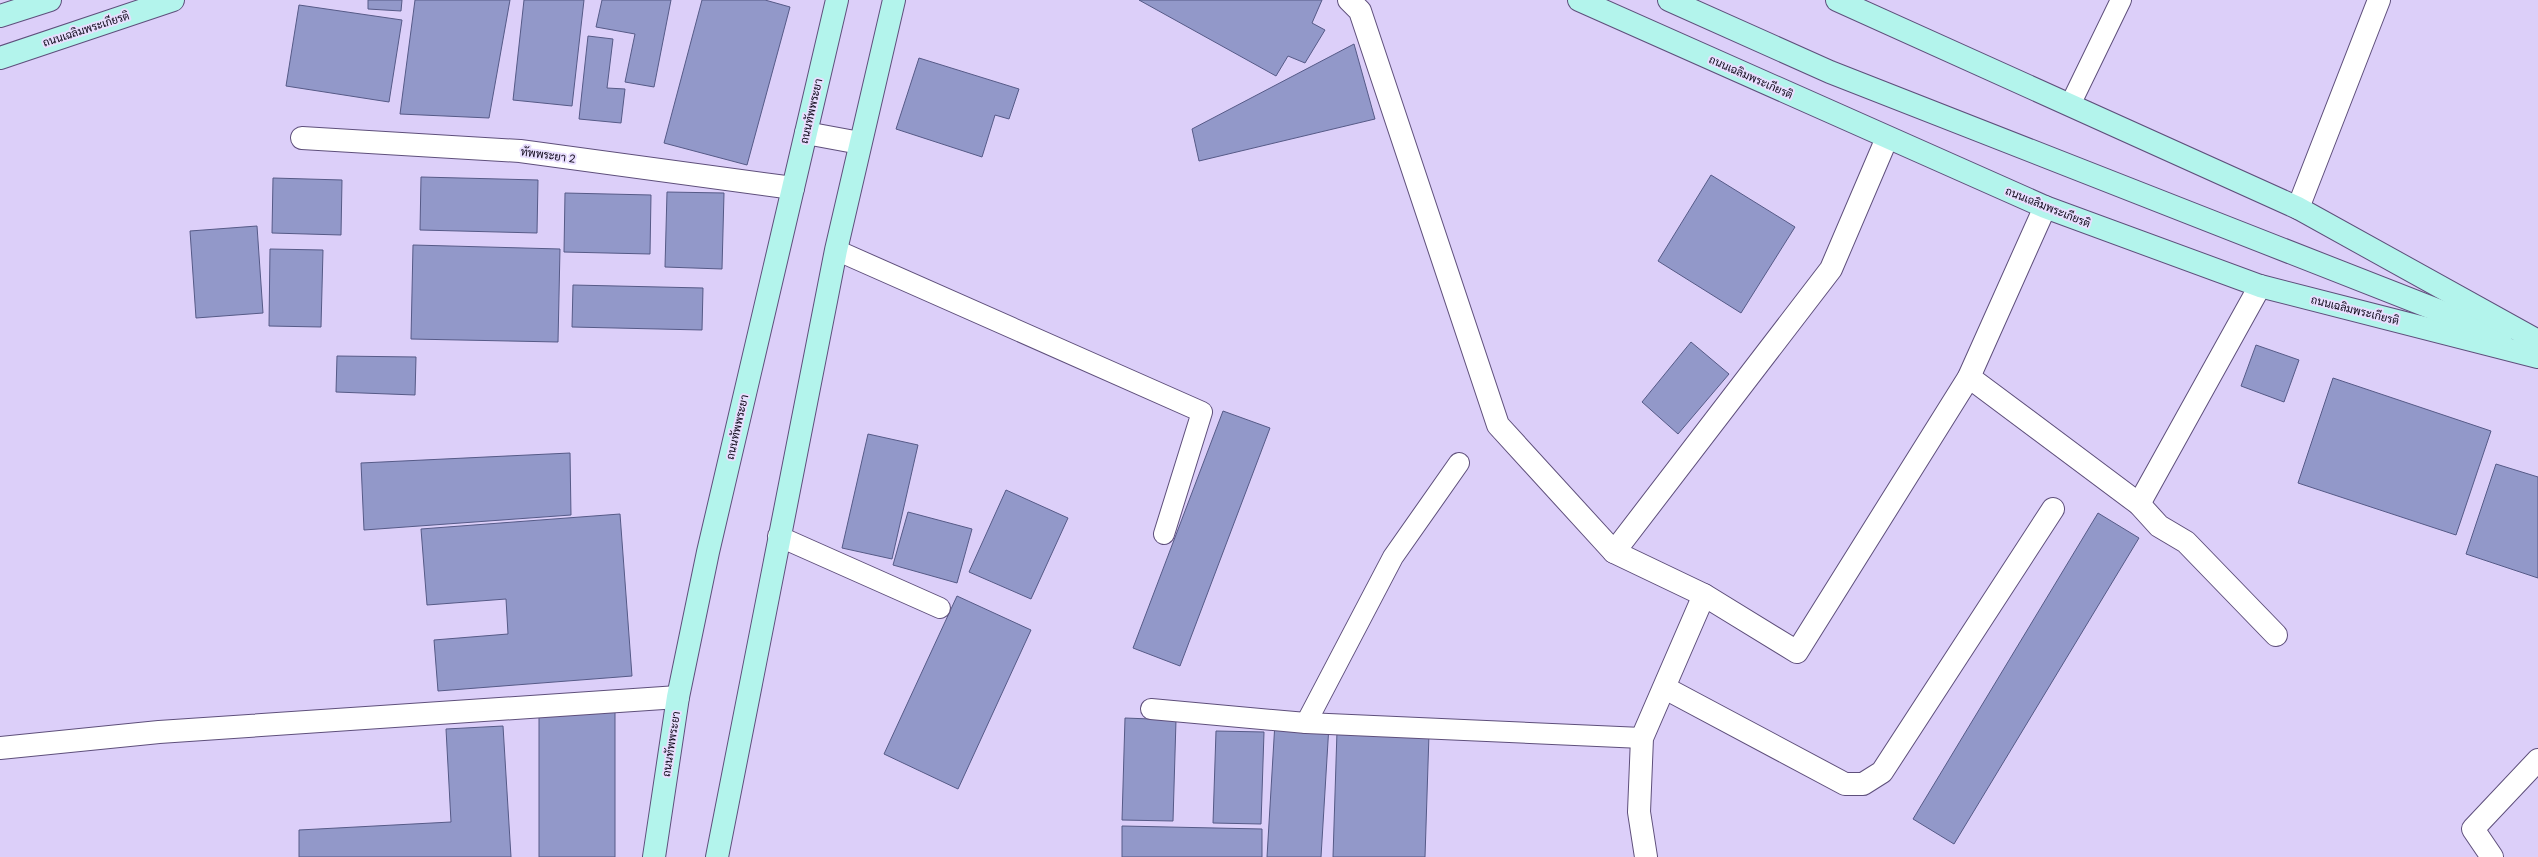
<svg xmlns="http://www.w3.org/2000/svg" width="2538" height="857" font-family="Lato,Sarabun,sans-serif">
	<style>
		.building { fill: #9298c9; stroke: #565a87 }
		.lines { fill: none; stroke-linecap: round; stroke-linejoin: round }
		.service-casing { stroke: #5e4f7b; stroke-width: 22 }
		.minor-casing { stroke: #5e4f7b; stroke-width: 24 }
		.tertiary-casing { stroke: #5e4f7b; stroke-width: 24 }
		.secondary-casing { stroke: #5e4f7b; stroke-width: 24 }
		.service { stroke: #fff; stroke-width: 20 }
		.minor { stroke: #fff; stroke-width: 22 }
		.tertiary { stroke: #fff; stroke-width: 22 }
		.secondary { stroke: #b3f4ec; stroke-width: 22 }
		.labels { text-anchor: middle; stroke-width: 4; stroke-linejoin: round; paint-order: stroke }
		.street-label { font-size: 11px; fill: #0f081a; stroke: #e8defe }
	</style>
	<rect width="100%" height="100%" fill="#dccff9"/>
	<g class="building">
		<polygon points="368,0 402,0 401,11 368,9"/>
		<polygon points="415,0 510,0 489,118 400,114"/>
		<polygon points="524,0 584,0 572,106 513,100"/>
		<polygon points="602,0 671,0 654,87 625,82 635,34 596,27"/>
		<polygon points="702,0 765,0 790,7 747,165 664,143"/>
		<polygon points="1139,0 1322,0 1312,23 1325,30 1305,63 1288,56 1276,76"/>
		<polygon points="299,5 402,20 389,102 286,86"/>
		<polygon points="588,36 613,39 607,88 625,89 621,123 579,119"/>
		<polygon points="1354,44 1375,119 1199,161 1192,129"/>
		<polygon points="919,58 1019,89 1009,119 995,115 982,157 896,129"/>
		<polygon points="1711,175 1795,227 1741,313 1658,261"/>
		<polygon points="421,177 538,180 537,233 420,230"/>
		<polygon points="273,178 342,180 341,235 272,233"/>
		<polygon points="667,192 724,193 722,269 665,267"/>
		<polygon points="565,193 651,195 650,254 564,252"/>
		<polygon points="257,226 263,313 196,318 190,231"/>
		<polygon points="413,245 560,249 558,342 411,339"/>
		<polygon points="270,249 323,250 321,327 269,326"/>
		<polygon points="573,285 703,288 702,330 572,327"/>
		<polygon points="1691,342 1729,374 1678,434 1642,402"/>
		<polygon points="2256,345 2299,360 2284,402 2241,386"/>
		<polygon points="337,356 416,357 415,395 336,392"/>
		<polygon points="2333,378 2491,431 2456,535 2298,483"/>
		<polygon points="1223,411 1270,428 1180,666 1133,648"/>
		<polygon points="868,434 918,445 892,559 842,548"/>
		<polygon points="570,453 571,515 364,530 361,463"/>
		<polygon points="2496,464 2538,477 2538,578 2466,554"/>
		<polygon points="1006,490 1068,518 1031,599 969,572"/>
		<polygon points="908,512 972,529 957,583 893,565"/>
		<polygon points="2098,513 2139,538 1954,844 1913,819"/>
		<polygon points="620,514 632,676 438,691 434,640 508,634 506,599 427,605 421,529"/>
		<polygon points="957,596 1031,630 958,789 884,754"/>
		<rect x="539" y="712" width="76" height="145"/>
		<polygon points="1125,718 1176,720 1173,821 1122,820"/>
		<polygon points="1275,722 1329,725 1321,857 1267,857"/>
		<polygon points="503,726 511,857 299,857 299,830 451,822 446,729"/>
		<polygon points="1216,731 1264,732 1261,824 1213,823"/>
		<polygon points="1337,731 1429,734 1425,857 1333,857"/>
		<polygon points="1122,826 1262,829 1262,857 1122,857"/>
	</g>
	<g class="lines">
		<defs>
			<g id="service">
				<polyline points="2070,105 2121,0"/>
				<polyline points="836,250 1202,412 1164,534"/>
				<polyline points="778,536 940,608"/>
				<polyline points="1151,709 1306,723 1642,738"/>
				<polyline points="1306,723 1393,557 1459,463"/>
			</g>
			<g id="minor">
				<polyline points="1349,0 1360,11 1498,425 1614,552 1704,595 1797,652 1969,377 2045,207"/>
				<polyline points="302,138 520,151 793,188"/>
				<polyline points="2298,208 2379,0"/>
				<polyline points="1969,377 2139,504 2159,526 2186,542 2276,635"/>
				<polyline points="2139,504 2260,286"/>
				<polyline points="1614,552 1831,269 1887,138"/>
				<polyline points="1665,688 1845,784 1863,784 1882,772 2053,509"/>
				<polyline points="0,748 159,732 678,697"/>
				<polyline points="1646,857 1639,812 1642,738 1704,595"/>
				<polyline points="2492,857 2473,829 2538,760"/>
			</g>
			<polyline id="tertiary" points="806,133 860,143"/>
			<g id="secondary">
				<polyline points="1579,0 2045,207 2260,286 2538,357"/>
				<polyline points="1669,0 1830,72 2501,335"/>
				<polyline points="1837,0 2298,208 2538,341"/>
				<polyline points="0,16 50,0"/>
				<polyline points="0,58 173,0"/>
				<polyline points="654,857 678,697 708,552 837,0"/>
				<polyline points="717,857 836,250 894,0"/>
			</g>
		</defs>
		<use href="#service" class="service-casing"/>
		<use href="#minor" class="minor-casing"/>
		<use href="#tertiary" class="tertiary-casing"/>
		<use href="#secondary" class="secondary-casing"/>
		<use href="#service" class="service"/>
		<use href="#minor" class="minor"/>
		<use href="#tertiary" class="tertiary"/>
		<use href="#secondary" class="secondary"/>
	</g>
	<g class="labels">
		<g class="street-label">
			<text transform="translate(86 29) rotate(-18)" y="4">ถนนเฉลิมพระเกียรติ</text>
			<text transform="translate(1751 77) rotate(24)" y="4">ถนนเฉลิมพระเกียรติ</text>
			<text transform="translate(811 111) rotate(-77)" y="4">ถนนทัพพระยา</text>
			<text transform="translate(548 155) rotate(8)" y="4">ทัพพระยา 2</text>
			<text transform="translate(2048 207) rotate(22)" y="4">ถนนเฉลิมพระเกียรติ</text>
			<text transform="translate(2355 310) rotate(14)" y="4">ถนนเฉลิมพระเกียรติ</text>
			<text transform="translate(737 427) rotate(-77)" y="4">ถนนทัพพระยา</text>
			<text transform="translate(671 744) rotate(-81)" y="4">ถนนทัพพระยา</text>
		</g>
	</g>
</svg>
